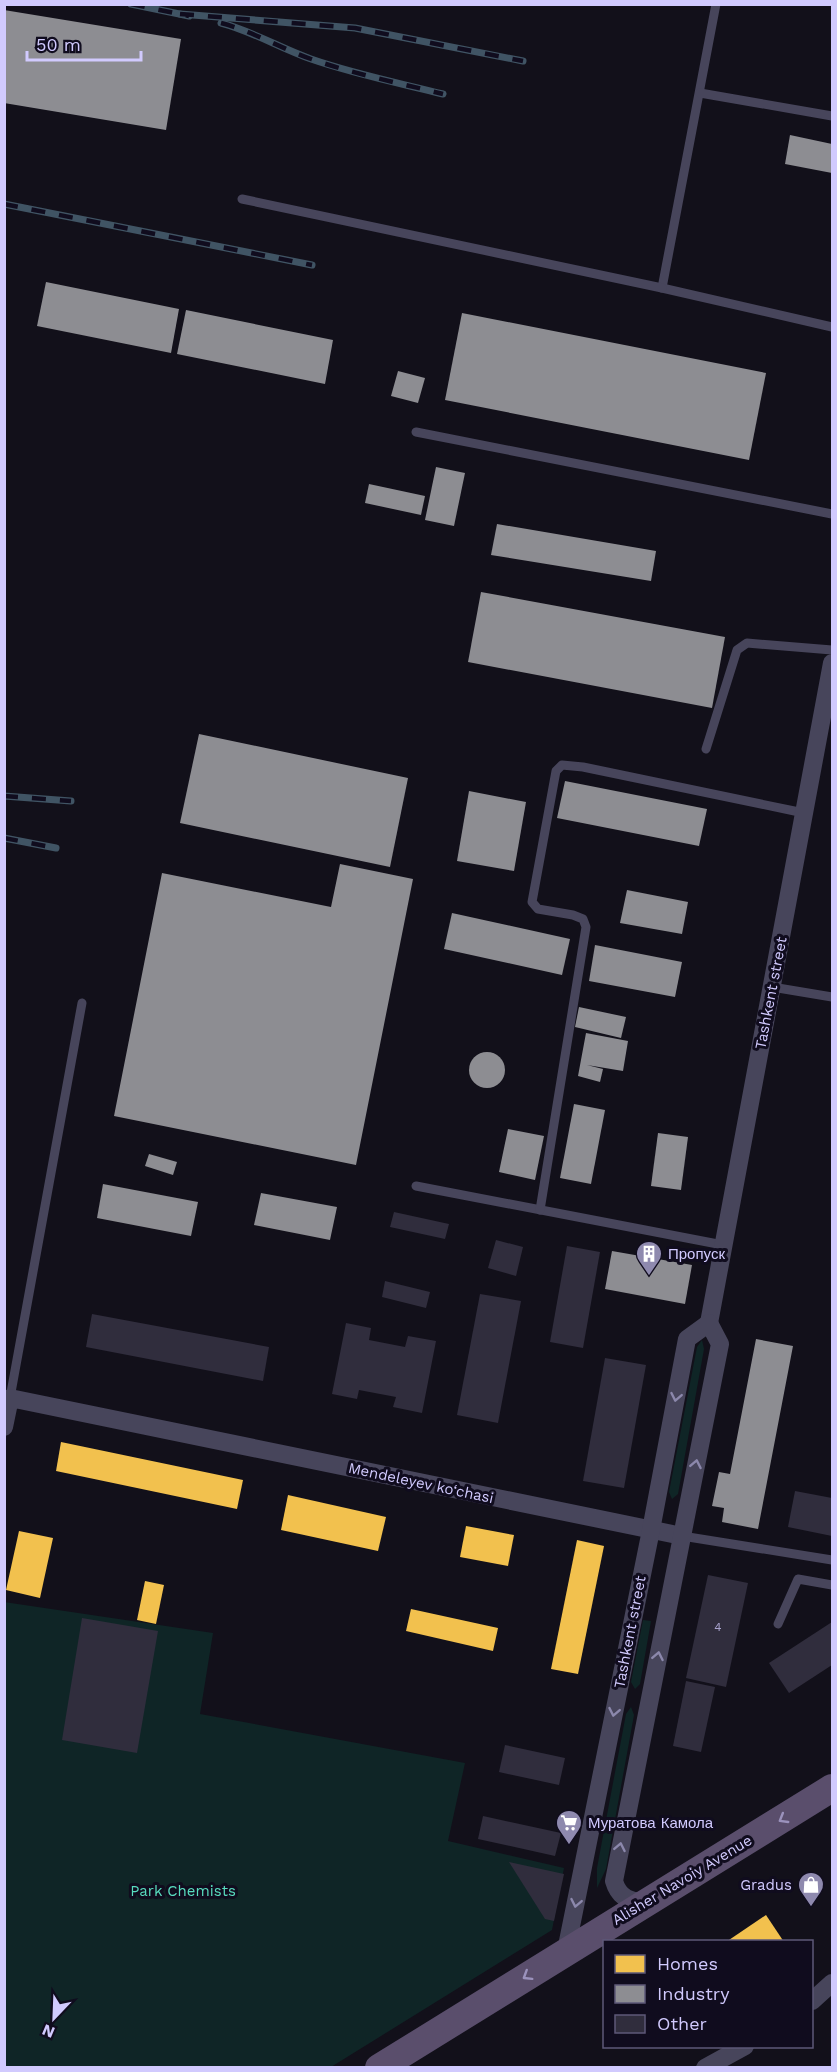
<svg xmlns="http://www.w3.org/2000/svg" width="837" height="2072" font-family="'Work Sans',sans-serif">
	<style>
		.green { fill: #0f2526 }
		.homes { fill: #f2c14e }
		.industry { fill: #8d8d92 }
		.building { fill: #302d3d }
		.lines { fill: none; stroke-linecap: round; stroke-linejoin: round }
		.service { stroke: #47455b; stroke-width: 9 }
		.minor { stroke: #47455b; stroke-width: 18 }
		.primary { stroke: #5a4e6c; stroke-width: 28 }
		.rail-casing { stroke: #405464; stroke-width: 7 }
		.rail { stroke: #100c1e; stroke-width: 4.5; stroke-dasharray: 14; stroke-linecap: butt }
		.oneway { stroke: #8c88ac }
		.oneway2 { stroke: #9b92bc }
		.labels { text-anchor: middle; stroke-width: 6; stroke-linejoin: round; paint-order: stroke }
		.number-label { font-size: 12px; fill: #a9a3ce }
		.street-label { font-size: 15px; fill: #d1cafe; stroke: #100c1e }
		.poi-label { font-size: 15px; fill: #d1cafe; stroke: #100c1e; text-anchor: start }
		.park-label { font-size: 15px; fill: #58ddbf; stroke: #100c1e }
	</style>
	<rect width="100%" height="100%" fill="#12101a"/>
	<g class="green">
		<polygon points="702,1340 704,1349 678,1494 672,1499 669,1492 697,1347"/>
		<polygon points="4,1602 213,1633 200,1714 465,1763 448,1841 564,1868 552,1930 331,2067 5,2067"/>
		<polygon points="643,1620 651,1621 640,1684 635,1689 631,1682"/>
		<polygon points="631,1707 634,1715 606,1869 597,1888 597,1868 626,1714"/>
	</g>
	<g class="homes">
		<polygon points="61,1442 243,1480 237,1509 56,1471"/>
		<polygon points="288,1495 386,1517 378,1551 281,1530"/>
		<polygon points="466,1526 514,1535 508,1566 460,1557"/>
		<polygon points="19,1531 53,1538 40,1598 6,1590"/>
		<polygon points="577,1540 604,1546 578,1674 551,1669"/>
		<polygon points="145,1581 164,1585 156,1624 137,1620"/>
		<polygon points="411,1609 498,1628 493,1651 406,1631"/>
		<polygon points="766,1915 784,1942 726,1942"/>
	</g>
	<g class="industry">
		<polygon points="4,10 181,39 166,130 4,103"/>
		<polygon points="790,135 832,144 832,173 785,164"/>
		<polygon points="46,282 179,309 171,353 37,326"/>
		<polygon points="186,310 333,340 325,384 177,354"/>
		<polygon points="462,313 766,373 749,460 445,400"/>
		<polygon points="398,371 425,378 418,403 391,396"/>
		<polygon points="436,467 465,473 454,526 425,520"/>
		<polygon points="369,484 425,496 421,515 365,503"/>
		<polygon points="497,524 656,551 651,581 491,555"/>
		<polygon points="481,592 725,637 712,708 468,662"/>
		<polygon points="199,734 408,778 390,867 180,823"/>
		<polygon points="565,781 707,809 699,846 557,818"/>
		<polygon points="469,791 526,802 514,871 457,861"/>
		<polygon points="340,864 413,879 356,1165 114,1116 162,873 331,907"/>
		<polygon points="627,890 688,902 682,934 620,923"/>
		<polygon points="452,913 570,939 562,975 444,949"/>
		<polygon points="595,945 682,962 675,997 589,981"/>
		<polygon points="579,1007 626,1017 621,1038 575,1027"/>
		<polygon points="586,1033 628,1041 623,1071 587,1065 603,1069 600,1082 578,1076"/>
		<circle cx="487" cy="1070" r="18"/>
		<polygon points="574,1104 605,1110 591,1184 560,1178"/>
		<polygon points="508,1129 544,1136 535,1180 499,1172"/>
		<polygon points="658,1133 688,1137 681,1190 651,1186"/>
		<polygon points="149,1154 177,1162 173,1175 145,1166"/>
		<polygon points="103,1184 198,1202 191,1236 97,1218"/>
		<polygon points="261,1193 337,1207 330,1240 254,1225"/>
		<polygon points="612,1251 692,1265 685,1304 605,1289"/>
		<polygon points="756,1339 793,1346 758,1529 722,1522 724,1508 712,1506 719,1472 730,1474"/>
	</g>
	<g class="building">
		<polygon points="394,1212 449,1224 445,1239 390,1227"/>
		<polygon points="496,1240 523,1247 516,1276 488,1268"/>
		<polygon points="567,1246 600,1252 583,1348 550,1342"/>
		<polygon points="385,1281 430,1292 426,1308 382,1297"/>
		<polygon points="480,1294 521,1301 498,1423 457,1415"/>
		<polygon points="92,1314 269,1347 263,1381 86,1347"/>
		<polygon points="346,1323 371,1328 369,1340 405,1347 408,1336 436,1341 422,1413 393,1407 396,1397 359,1390 357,1399 332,1394"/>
		<polygon points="605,1358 646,1365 624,1488 583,1481"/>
		<polygon points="795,1491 832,1498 832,1536 788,1527"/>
		<polygon points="708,1575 748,1583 726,1687 686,1678"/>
		<polygon points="82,1618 158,1631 137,1753 62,1740"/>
		<polygon points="832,1622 832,1665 789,1693 769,1663"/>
		<polygon points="686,1681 715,1687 701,1752 673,1746"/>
		<polygon points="505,1745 565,1758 559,1785 499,1772"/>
		<polygon points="483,1816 561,1833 555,1856 478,1839"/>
		<polygon points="509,1862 564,1874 554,1921 545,1919"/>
	</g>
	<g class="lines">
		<g class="service">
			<polyline points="716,4 662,288 832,327"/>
			<polyline points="700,93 832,116"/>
			<polyline points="242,199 662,288"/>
			<polyline points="416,432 832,514"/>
			<polyline points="706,749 737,650 747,643 832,650"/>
			<polyline points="772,987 832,997"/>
			<polyline points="416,1186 723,1245"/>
			<polyline points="540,1210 586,927 583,919 573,915 538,909 532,902 556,771 562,765 583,767 804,813"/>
			<polyline points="10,1398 82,1003"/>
			<polyline points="682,1536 832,1560"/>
			<polyline points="778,1624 798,1579 832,1585"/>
		</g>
		<g class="minor">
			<polyline points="709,1323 832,663"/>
			<polyline points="4,1427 10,1398 682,1536"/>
			<path d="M566,1951L651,1530L687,1339L709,1323L720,1344L614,1881C619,1898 631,1903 648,1901"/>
			<polyline points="812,2001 832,1983"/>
			<polyline points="705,2068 745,2046"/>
		</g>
		<polyline class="primary" points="379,2068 832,1788"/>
		<defs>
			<g id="rail">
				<polyline points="131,4 189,16"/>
				<polyline points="180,14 355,28 523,61"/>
				<path d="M221,23C252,31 280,48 311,59C354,74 399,83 443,94"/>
				<polyline points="4,204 312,265"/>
				<polyline points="4,796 71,801"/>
				<polyline points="4,838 56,848"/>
			</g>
		</defs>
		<use href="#rail" class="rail-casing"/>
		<use href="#rail" class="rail"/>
	</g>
	<defs><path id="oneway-chevron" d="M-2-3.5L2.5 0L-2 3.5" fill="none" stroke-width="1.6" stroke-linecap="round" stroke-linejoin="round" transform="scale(1.5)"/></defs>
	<g class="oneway">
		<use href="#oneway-chevron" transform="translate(676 1397) rotate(101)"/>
		<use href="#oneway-chevron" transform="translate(696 1464) rotate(-79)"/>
		<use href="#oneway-chevron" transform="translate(658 1656) rotate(-79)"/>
		<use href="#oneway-chevron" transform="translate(614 1712) rotate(101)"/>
		<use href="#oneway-chevron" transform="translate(620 1847) rotate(-79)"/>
		<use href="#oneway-chevron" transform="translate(576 1903) rotate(101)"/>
	</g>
	<g class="oneway2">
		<use href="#oneway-chevron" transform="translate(783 1819) rotate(149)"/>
		<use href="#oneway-chevron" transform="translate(527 1976) rotate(148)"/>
	</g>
	<defs>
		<symbol id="building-pin" viewBox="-11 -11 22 30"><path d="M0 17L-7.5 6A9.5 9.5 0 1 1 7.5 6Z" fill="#8e89ae" stroke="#100c1e"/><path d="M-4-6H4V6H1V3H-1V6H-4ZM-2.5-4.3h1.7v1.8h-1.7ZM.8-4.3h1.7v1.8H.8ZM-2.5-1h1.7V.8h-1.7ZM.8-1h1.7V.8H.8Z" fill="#fff"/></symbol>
		<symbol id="supermarket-pin" viewBox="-11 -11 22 30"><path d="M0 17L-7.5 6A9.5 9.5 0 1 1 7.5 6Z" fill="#8e89ae" stroke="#100c1e"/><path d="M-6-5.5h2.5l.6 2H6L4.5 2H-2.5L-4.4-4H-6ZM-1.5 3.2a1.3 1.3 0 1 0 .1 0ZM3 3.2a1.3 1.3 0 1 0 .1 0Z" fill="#fff"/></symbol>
		<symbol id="shop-pin" viewBox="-11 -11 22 30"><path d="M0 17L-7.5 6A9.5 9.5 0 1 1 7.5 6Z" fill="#8e89ae" stroke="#100c1e"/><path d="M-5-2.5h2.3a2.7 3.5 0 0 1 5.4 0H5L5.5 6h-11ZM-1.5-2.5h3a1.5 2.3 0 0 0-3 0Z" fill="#fff"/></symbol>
	</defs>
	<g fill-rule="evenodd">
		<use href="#building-pin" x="634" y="1239" width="30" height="40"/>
		<use href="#supermarket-pin" x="554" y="1808" width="30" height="40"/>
		<use href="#shop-pin" x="796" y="1870" width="30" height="40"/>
	</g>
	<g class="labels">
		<g class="number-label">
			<text x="718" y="1631">4</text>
		</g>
		<g class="street-label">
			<text transform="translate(771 993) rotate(-79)" y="5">Tashkent street</text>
			<text transform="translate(421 1483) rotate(12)" y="5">Mendeleyev ko‘chasi</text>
			<text transform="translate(630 1632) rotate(-79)" y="5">Tashkent street</text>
			<text transform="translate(682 1880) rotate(-31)" y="5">Alisher Navoiy Avenue</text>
		</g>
		<g class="poi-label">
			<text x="668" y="1259">Пропуск</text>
			<text x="588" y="1828">Муратова Камола</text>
			<text x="792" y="1890" text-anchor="end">Gradus</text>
		</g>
		<g class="park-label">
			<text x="183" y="1896">Park Chemists</text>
		</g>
	</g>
	<rect width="837" height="2072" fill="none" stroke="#d1cafe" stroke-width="12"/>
	<rect x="603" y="1940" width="210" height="108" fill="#100c1e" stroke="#5d5878" stroke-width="1.5"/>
	<rect x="615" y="1955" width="30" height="18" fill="#f2c14e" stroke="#5d5878" stroke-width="1.5"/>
	<text x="657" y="1970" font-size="18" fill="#d1cafe">Homes</text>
	<rect x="615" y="1985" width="30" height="18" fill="#8d8d92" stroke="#5d5878" stroke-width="1.5"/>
	<text x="657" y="2000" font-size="18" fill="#d1cafe">Industry</text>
	<rect x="615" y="2015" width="30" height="18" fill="#302d3d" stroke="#5d5878" stroke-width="1.5"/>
	<text x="657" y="2030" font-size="18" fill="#d1cafe">Other</text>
	<g transform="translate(54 2018) rotate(203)" stroke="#100c1e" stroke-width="4.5" paint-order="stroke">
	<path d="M0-4.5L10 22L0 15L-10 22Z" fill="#d1cafe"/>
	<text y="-9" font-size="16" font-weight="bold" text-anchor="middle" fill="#d1cafe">N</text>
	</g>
	<path d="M27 51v9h114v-9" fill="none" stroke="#d1cafe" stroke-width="3"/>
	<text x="36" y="51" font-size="18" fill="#d1cafe" stroke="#100c1e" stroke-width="4.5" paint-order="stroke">50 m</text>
</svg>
